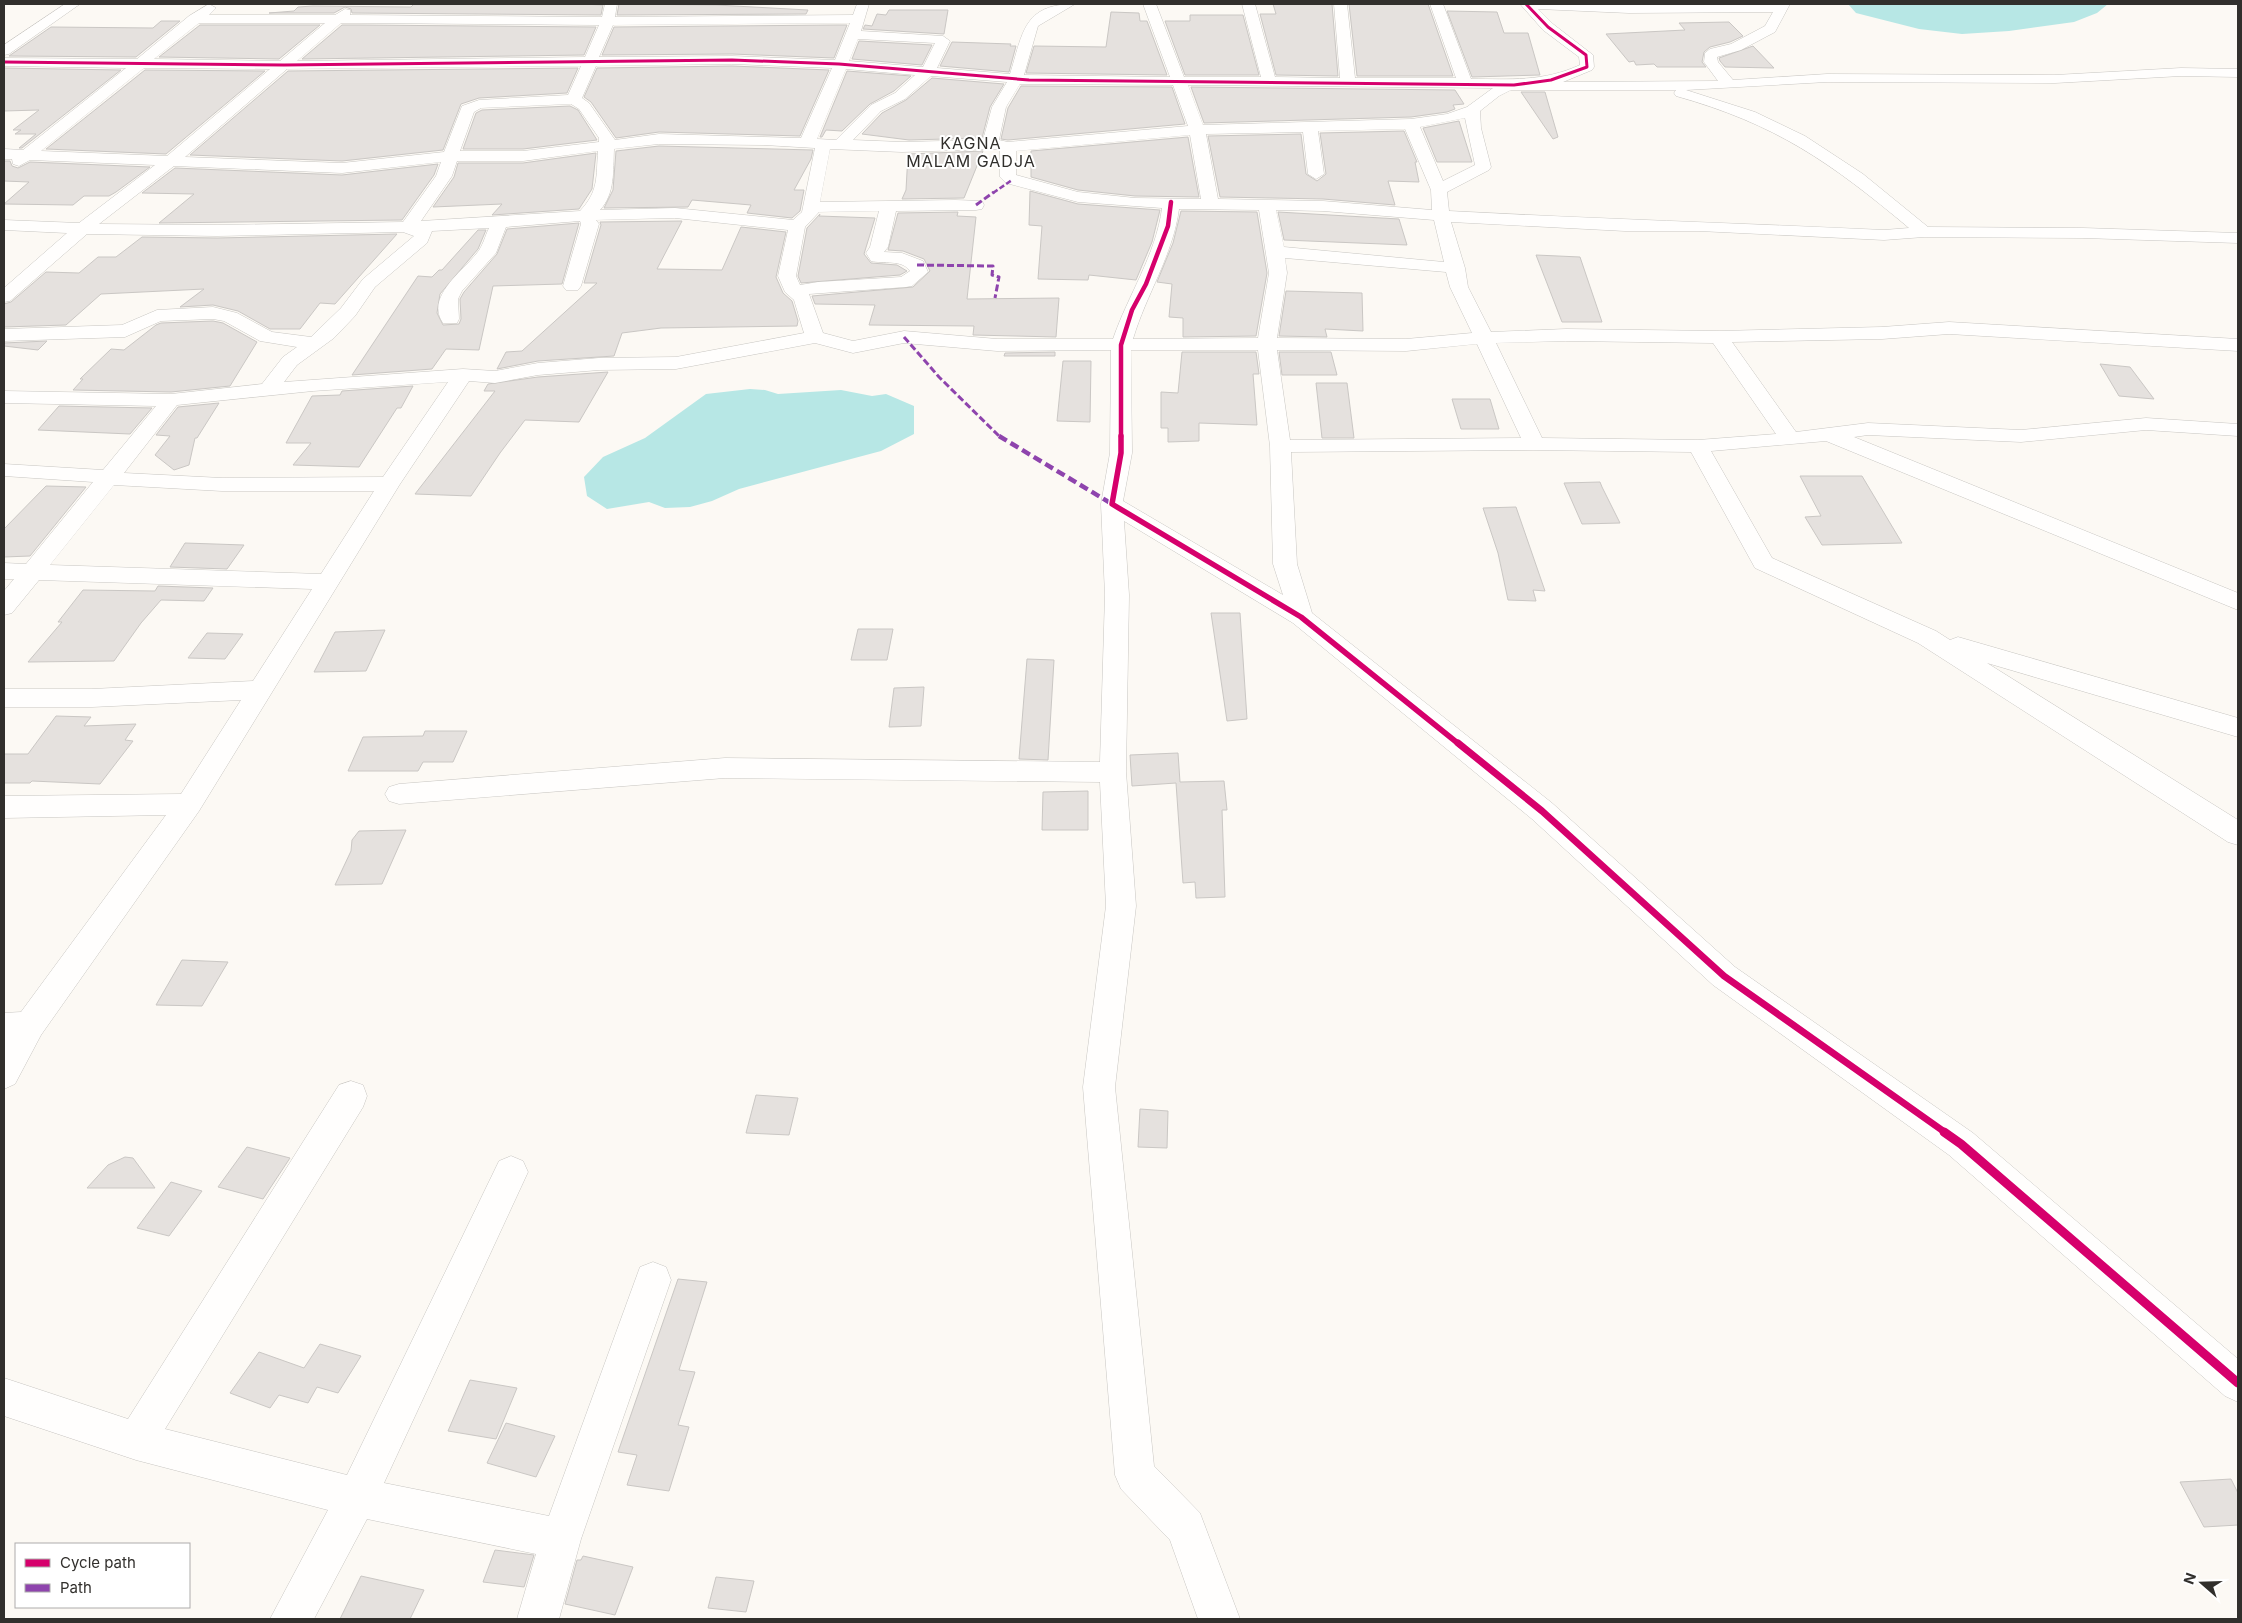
<svg xmlns="http://www.w3.org/2000/svg" width="2242" height="1623" font-family="Inter,sans-serif">
	<style>
		.water { fill: #b7e7e5 }
		.building { fill: #e5e1de; stroke: #cac7c4 }
		.lines { fill: none; stroke-linecap: round; stroke-linejoin: round }
		.minor-casing { stroke: #c8c6c2; stroke-width: 1 }
		.minor { fill: #fffefd; fill-rule: evenodd }
		.quiet-far2 { stroke: #8e44ad; stroke-width: 2.5; stroke-dasharray: 5.5 2.5; stroke-linecap: butt }
		.quiet-far1 { stroke: #8e44ad; stroke-width: 3; stroke-dasharray: 7 3; stroke-linecap: butt }
		.quiet { stroke: #8e44ad; stroke-width: 4.5; stroke-dasharray: 9 4.5; stroke-linecap: butt }
		.cycleway-far4-casing { stroke: #fff; stroke-width: 5 }
		.cycleway-far3-casing { stroke: #fff; stroke-width: 6 }
		.cycleway-far2-casing { stroke: #fff; stroke-width: 8 }
		.cycleway-far1-casing { stroke: #fff; stroke-width: 10 }
		.cycleway-casing { stroke: #fff; stroke-width: 12 }
		.cycleway-far4 { stroke: #d6006c; stroke-width: 3 }
		.cycleway-far3 { stroke: #d6006c; stroke-width: 4.5 }
		.cycleway-far2 { stroke: #d6006c; stroke-width: 5.5 }
		.cycleway-far1 { stroke: #d6006c; stroke-width: 7 }
		.cycleway { stroke: #d6006c; stroke-width: 9 }
		.labels { text-anchor: middle; stroke-width: 4; stroke-linejoin: round; paint-order: stroke }
		.far-quarter-label { font-size: 16px; letter-spacing: 1px; fill: #312f2c; stroke: #fff }
	</style>
	<rect width="100%" height="100%" fill="#fcf9f4"/>
	<g class="water">
		<polygon points="1848,4 2108,4 2097,13 2074,22 2009,31 1962,34 1919,29 1856,13"/>
		<polygon points="750,389 765,390 778,394 841,390 872,396 886,394 914,406 914,434 881,451 739,489 712,501 690,507 665,508 649,502 607,509 587,496 584,477 603,457 645,438 706,394"/>
	</g>
	<g class="building">
		<polygon points="414,4 581,4 603,5 601,15 352,13 351,9 345,7 334,13 269,13 294,11 298,7 313,6 411,7"/>
		<polygon points="619,4 716,5 808,10 806,14 617,15"/>
		<polygon points="1273,4 1332,4 1338,76 1276,75 1260,14 1276,14"/>
		<polygon points="1349,4 1428,4 1453,76 1357,76"/>
		<polygon points="889,10 948,10 944,34 863,29 865,25 872,26 877,14 886,15"/>
		<polygon points="1447,11 1497,12 1504,33 1528,33 1540,75 1472,77"/>
		<polygon points="1111,12 1139,13 1140,21 1147,21 1167,75 1026,73 1034,46 1106,47"/>
		<polygon points="1190,15 1243,15 1259,75 1185,75 1165,21 1190,21"/>
		<polygon points="161,21 180,21 136,57 9,56 51,27 153,28"/>
		<polygon points="1729,22 1743,36 1730,42 1710,47 1704,52 1702,62 1706,67 1657,67 1654,64 1636,65 1634,61 1629,62 1606,34 1685,30 1679,23"/>
		<polygon points="200,25 320,25 279,59 159,57"/>
		<polygon points="342,25 360,25 596,27 584,55 302,59"/>
		<polygon points="838,25 847,25 834,58 732,54 602,55 614,27"/>
		<polygon points="859,41 932,45 922,65 852,59"/>
		<polygon points="952,42 1011,44 1010,46 1016,46 1009,72 940,66"/>
		<polygon points="1753,46 1774,68 1725,67 1720,61 1719,58"/>
		<polygon points="732,66 829,70 800,136 659,132 616,138 591,102 584,97 597,68"/>
		<polygon points="4,68 121,70 22,148 19,148 36,134 15,134 21,130 13,130 39,110 4,111"/>
		<polygon points="578,68 567,93 479,98 461,104 443,150 342,161 190,155 288,71"/>
		<polygon points="145,70 265,71 166,154 46,149"/>
		<polygon points="847,71 911,76 894,91 870,104 842,131 826,130 822,137 820,137"/>
		<polygon points="932,78 1004,84 990,107 982,138 909,140 862,134 882,113 906,100"/>
		<polygon points="1021,86 1172,87 1185,124 1008,140 1001,139 1008,108"/>
		<polygon points="1191,87 1455,90 1464,104 1453,105 1455,109 1447,112 1411,117 1204,123"/>
		<polygon points="1521,92 1545,92 1558,137 1553,139"/>
		<polygon points="570,106 578,110 597,140 523,149 463,149 476,113 482,110"/>
		<polygon points="1459,121 1472,162 1437,162 1423,128"/>
		<polygon points="1404,131 1417,162 1415,162 1419,182 1388,181 1395,205 1323,199 1220,197 1208,136 1301,134 1306,174 1317,181 1326,174 1320,133"/>
		<polygon points="1188,137 1199,197 1135,196 1078,190 1031,177 1031,151"/>
		<polygon points="659,146 813,150 811,159 794,190 804,190 800,211 792,218 747,213 751,205 692,200 688,207 604,208 613,190 616,151"/>
		<polygon points="983,151 964,198 902,199 906,190 908,154"/>
		<polygon points="596,153 592,189 579,209 492,215 502,204 433,207 454,177 458,163 523,163"/>
		<polygon points="4,161 10,161 12,166 18,168 30,162 150,167 116,192 109,196 84,196 73,205 4,204 29,182 4,181"/>
		<polygon points="438,164 434,175 402,220 159,223 194,194 142,193 175,168 342,175"/>
		<polygon points="1030,191 1078,204 1160,210 1152,242 1136,280 1089,275 1088,280 1038,279 1042,226 1029,225"/>
		<polygon points="1181,211 1257,212 1267,273 1256,336 1183,337 1183,318 1169,317 1172,284 1157,282 1173,243"/>
		<polygon points="958,212 957,216 976,217 967,299 1059,298 1056,337 973,335 974,326 869,325 875,305 815,304 812,296 913,287 930,271 924,259 903,251 888,250 898,213"/>
		<polygon points="1278,212 1399,219 1407,245 1284,240"/>
		<polygon points="820,214 819,216 875,218 864,254 871,263 897,265 907,271 900,275 801,283 798,276 807,228"/>
		<polygon points="682,221 657,269 722,270 741,227 786,232 776,277 783,293 792,301 798,321 797,326 661,328 622,333 614,356 538,361 497,369 506,352 522,351 597,283 584,283 601,225 600,222"/>
		<polygon points="579,223 562,284 493,286 479,350 446,349 432,369 352,375 418,276 432,277 439,270 442,270 478,230 486,230 478,249 440,294 437,313 443,325 459,324 461,319 460,299 464,292 497,254 507,229"/>
		<polygon points="397,234 335,304 320,303 300,329 270,329 238,311 213,305 180,307 204,289 101,294 66,325 4,327 4,304 11,302 46,272 79,273 98,257 116,257 142,237 217,238"/>
		<polygon points="1536,255 1580,257 1602,322 1562,322"/>
		<polygon points="1286,291 1362,293 1363,331 1325,329 1327,337 1279,336"/>
		<polygon points="213,321 223,323 257,342 230,386 171,392 73,390 83,379 80,379 111,349 124,350 156,325 161,323"/>
		<polygon points="47,341 38,350 4,346 4,343"/>
		<polygon points="1055,352 1055,356 1004,356 1005,353"/>
		<polygon points="1182,352 1256,352 1259,374 1253,374 1257,425 1199,423 1199,441 1168,442 1168,428 1161,428 1161,392 1178,393"/>
		<polygon points="1279,352 1331,352 1337,375 1282,375"/>
		<polygon points="1063,361 1091,361 1090,422 1057,421"/>
		<polygon points="2100,364 2130,367 2154,399 2119,396"/>
		<polygon points="608,372 579,422 525,420 500,453 471,496 415,494 495,391 484,391 488,384 538,377"/>
		<polygon points="1316,383 1347,383 1354,438 1322,438"/>
		<polygon points="413,386 401,408 397,408 359,467 293,465 311,443 286,443 312,396 340,395 342,391"/>
		<polygon points="1452,399 1490,399 1499,429 1461,429"/>
		<polygon points="219,403 197,438 195,438 189,465 174,470 155,455 170,436 156,435 178,407"/>
		<polygon points="59,406 152,408 130,434 38,430"/>
		<polygon points="1800,476 1862,476 1902,543 1822,545 1805,517 1821,516"/>
		<polygon points="1600,482 1602,487 1620,523 1582,524 1564,483"/>
		<polygon points="46,486 86,487 30,556 4,557 4,529"/>
		<polygon points="1516,507 1545,591 1533,590 1536,601 1508,600 1498,553 1483,508"/>
		<polygon points="185,543 244,545 227,569 170,567"/>
		<polygon points="158,586 213,588 204,601 161,600 141,623 114,661 28,662 62,622 58,622 83,590 155,591"/>
		<polygon points="1211,613 1240,613 1247,719 1227,721"/>
		<polygon points="858,629 893,629 887,660 851,660"/>
		<polygon points="385,630 366,671 314,672 335,632"/>
		<polygon points="207,633 243,634 225,659 188,658"/>
		<polygon points="1027,659 1054,660 1048,760 1019,759"/>
		<polygon points="924,687 921,726 889,727 894,688"/>
		<polygon points="56,716 91,717 84,726 136,724 125,740 133,741 100,784 32,781 30,783 4,783 4,754 28,754"/>
		<polygon points="425,731 467,731 453,762 423,762 418,771 348,771 363,737 423,736"/>
		<polygon points="1178,753 1180,782 1224,781 1227,810 1222,810 1225,897 1196,898 1195,882 1183,883 1176,783 1132,786 1130,755"/>
		<polygon points="1088,791 1088,830 1042,830 1043,792"/>
		<polygon points="406,830 382,884 335,885 351,851 352,840 359,831"/>
		<polygon points="182,960 228,962 202,1006 156,1005"/>
		<polygon points="756,1095 798,1098 789,1135 746,1133"/>
		<polygon points="1140,1109 1168,1111 1167,1148 1138,1147"/>
		<polygon points="247,1147 290,1158 263,1199 218,1187"/>
		<polygon points="125,1157 133,1158 155,1188 87,1188 108,1165"/>
		<polygon points="171,1182 202,1191 169,1236 137,1228"/>
		<polygon points="678,1279 707,1282 679,1370 695,1372 678,1425 689,1427 669,1491 627,1485 637,1455 618,1452"/>
		<polygon points="320,1344 361,1356 338,1393 317,1387 308,1403 279,1395 270,1408 230,1393 259,1352 304,1368"/>
		<polygon points="470,1380 517,1388 496,1439 448,1431"/>
		<polygon points="506,1423 555,1436 536,1477 487,1463"/>
		<polygon points="2231,1479 2238,1493 2238,1525 2204,1527 2180,1482"/>
		<polygon points="495,1550 534,1555 524,1587 483,1582"/>
		<polygon points="583,1556 633,1567 615,1615 565,1604 577,1560 581,1560"/>
		<polygon points="361,1576 424,1590 410,1619 340,1619"/>
		<polygon points="716,1577 754,1581 746,1612 708,1608"/>
	</g>
	<g class="lines">
		<defs>
			<g id="minor">
				<polygon points="65,4 80,4 9,54 4,55 4,45"/>
				<path d="M209,4L216,8L209,15H335L345,9L350,10V15L602,17L605,4H617L615,17L853,15L857,4H869L861,31L943,36L950,41L937,68L1010,74C1023,33 1023,4 1075,4L1038,26L1024,75L1170,77L1143,4H1156L1184,77H1261L1242,4H1255L1275,77L1340,78L1334,4H1347L1355,78H1456L1430,4H1443L1471,79C1510,79 1543,82 1580,65L1579,57L1543,30L1520,4H1790L1775,32L1741,50L1717,57L1718,62L1733,80L1827,74L2055,75L2181,68L2238,69V77L2181,76L2055,83L1827,82L1686,90L1755,112L1805,136L1863,174L1928,227L2083,228L2238,233V243L2083,238L1924,237L1884,240L1699,231H1625L1451,222L1465,268L1468,287L1491,332L1566,329L1719,331L1882,327L1949,322L2238,339V351L1949,334L1882,339L1732,342L1796,432L1868,423L2021,430L2146,418L2238,424V436L2146,430L2021,442L1868,435L1854,437L2238,593V610L1826,441L1711,451L1772,558L1936,631L1950,640L1958,637L2238,718V737L1987,663L2238,820V845L2228,842L1918,643L1755,568L1691,452L1534,450L1291,452L1297,564L1312,613L1552,803L1735,967L1973,1133L2238,1359V1402L2225,1396L1949,1155L1713,985L1532,819L1293,623L1124,521L1129,595L1126,772L1136,906L1115,1087L1154,1466L1200,1513L1240,1619H1198L1170,1540L1121,1489L1115,1475L1083,1087L1106,906L1100,782L725,778L399,804L389,801L385,794L389,787L399,784L725,758L1100,762L1105,595L1101,504L1110,453L1111,350L997,351L904,343L853,353L815,343L676,369L599,370L538,375L495,383L469,381L400,484L199,811L41,1035L15,1084L4,1089V1013L21,1012L166,815L4,818V796L181,794L241,700L92,707H4V689H92L253,681L312,589L39,580L12,613L4,615V591L14,579H4V563L26,564L93,482L4,476V464L103,470L156,406L4,403V391L171,394L262,384L283,357L297,347L260,341L224,321L213,319L161,321L125,337L4,341V329L122,325L157,310L213,307L237,313L272,332L311,337L341,308L363,279L414,236L403,232L217,236L87,234L10,301L4,302V288L67,233L4,230V220L79,223L155,165L30,160L19,166L13,164L12,159H4V149L23,150L126,68L4,66V58L137,59L189,16ZM1538,9L1629,13L1773,12L1765,26L1731,44L1710,49L1705,53L1704,62L1718,81L1563,82L1592,70L1594,67L1593,55L1553,24ZM199,23H325L280,61L154,59ZM341,23H360L599,25L585,57L297,61ZM850,23L835,60L732,56L599,57L613,25ZM858,39L935,43L923,67L849,61ZM732,64L832,68L801,138L659,134L615,140L589,103L582,98L596,66ZM581,66L568,95L479,100L462,106L444,152L342,163L185,157L287,69ZM144,68L270,69L167,156L41,151ZM846,69L915,75L895,93L871,105L836,140L817,139ZM931,76L1007,82L992,107L983,140L902,142L853,140L881,111L905,99ZM1020,84L1173,85L1188,126L1008,142L999,140L1006,107ZM1188,85L1493,88L1467,107L1447,114L1411,119L1203,125ZM1511,90H1676L1674,93L1676,96C1776,124 1830,162 1909,228L1884,230C1739,223 1594,219 1449,211L1447,192L1489,170L1491,167L1481,128L1480,111L1499,96ZM571,104L579,109L599,138V142L523,151H460L474,112L481,108ZM1465,118L1475,165L1443,181L1420,127ZM1405,129L1431,190L1432,210L1323,201L1218,199L1206,134L1303,132L1308,174L1316,179L1324,174L1318,131ZM1190,135L1201,199L1135,198L1078,192L1016,175V151ZM659,144L764,145L815,148L802,212L793,220L675,208L600,210C615,194 613,171 614,149ZM830,149L902,152L994,149L1000,150V177L1006,183L1078,202L1162,208C1156,255 1128,295 1113,339H997L904,331L853,341L823,333L809,294L906,287L912,286L928,272L923,261L902,253L884,252L888,247L896,211L976,210L982,209L984,205L982,201L955,200L820,202ZM598,151C596,177 599,191 580,211L421,221L452,176L457,161H523ZM441,162L436,176L403,222L217,225L99,224L174,166L342,173ZM1179,209L1259,210L1269,273L1258,338L1133,339C1146,295 1173,255 1179,209ZM1276,210L1323,211L1434,220L1444,262L1284,247ZM879,211L870,247L866,253L871,261C883,264 902,259 910,271L901,277L818,282L800,285L796,276L805,227L819,212ZM675,218L788,230L778,276L785,292L794,300L804,333L676,357L599,358L538,363L495,371L463,369L284,382L297,365L334,338L355,316L375,287L427,243L432,231L489,228C485,236 483,246 477,253C463,271 425,297 443,323H457L459,319L458,299L462,291L496,253L506,227L580,221L581,224L563,286L566,290H578L581,286L599,224L596,220ZM1285,258L1446,272L1450,287L1472,333L1406,339L1277,338L1287,273ZM1566,341L1713,343L1776,434L1698,440L1542,438L1496,343ZM1477,344L1521,438L1290,440L1277,350L1406,351ZM1131,350H1258L1270,446L1273,564L1283,595L1123,501L1132,453ZM448,382L383,477L222,478L124,473L177,405L313,391ZM114,485L222,491H374L321,574L50,565Z"/>
				<polygon points="351,1081 363,1085 367,1096 363,1107 165,1429 347,1475 499,1161 511,1156 523,1161 528,1172 384,1483 549,1516 640,1267 653,1262 666,1267 671,1280 581,1539 559,1619 517,1619 536,1554 367,1519 314,1619 270,1619 328,1510 136,1460 4,1416 4,1378 128,1419 339,1085"/>
			</g>
		</defs>
		<use href="#minor" class="minor-casing"/>
		<use href="#minor" class="minor"/>
		<polyline class="quiet-far2" points="993,193 1012,180"/>
		<g class="quiet-far1">
			<polyline points="976,205 994,192"/>
			<polyline points="917,265 993,266 992,275 999,277 995,298"/>
			<polyline points="904,337 939,377 1000,437"/>
		</g>
		<polyline class="quiet" points="999,436 1112,504"/>
		<defs>
			<polyline id="cycleway-far4" points="4,62 284,65 732,60 839,64 1029,80 1514,85 1551,80 1587,67 1586,55 1548,27 1526,4"/>
			<polyline id="cycleway-far3" points="1121,437 1121,345 1132,310 1146,284 1168,226 1171,202"/>
			<polyline id="cycleway-far2" points="1121,436 1121,453 1112,504 1301,617 1460,745"/>
			<polyline id="cycleway-far1" points="1458,743 1542,811 1724,976 1946,1133"/>
			<polyline id="cycleway" points="1944,1132 1961,1144 2238,1383"/>
		</defs>
		<use href="#cycleway-far4" class="cycleway-far4-casing"/>
		<use href="#cycleway-far3" class="cycleway-far3-casing"/>
		<use href="#cycleway-far2" class="cycleway-far2-casing"/>
		<use href="#cycleway-far1" class="cycleway-far1-casing"/>
		<use href="#cycleway" class="cycleway-casing"/>
		<use href="#cycleway-far4" class="cycleway-far4"/>
		<use href="#cycleway-far3" class="cycleway-far3"/>
		<use href="#cycleway-far2" class="cycleway-far2"/>
		<use href="#cycleway-far1" class="cycleway-far1"/>
		<use href="#cycleway" class="cycleway"/>
	</g>
	<g class="labels">
		<g class="far-quarter-label">
			<text x="971" y="149">KAGNA<tspan x="971" dy="18">MALAM GADJA</tspan></text>
		</g>
	</g>
	<rect width="2242" height="1623" fill="none" stroke="#312f2c" stroke-width="10"/>
	<rect x="15" y="1543" width="175" height="65" fill="#ffffff" stroke="#adacab"/>
	<rect x="25" y="1559" width="25" height="8" fill="#d6006c" stroke="#adacab"/>
	<text x="60" y="1568" font-size="15" fill="#312f2c">Cycle path</text>
	<rect x="25" y="1584" width="25" height="8" fill="#8e44ad" stroke="#adacab"/>
	<text x="60" y="1593" font-size="15" fill="#312f2c">Path</text>
	<g transform="translate(2202 1583) rotate(290)" stroke="#ffffff" stroke-width="4" paint-order="stroke">
	<path d="M0-4L9 19L0 12L-9 19Z" fill="#312f2c"/>
	<text y="-8" font-size="14" font-weight="bold" text-anchor="middle" fill="#312f2c">N</text>
	</g>
</svg>
